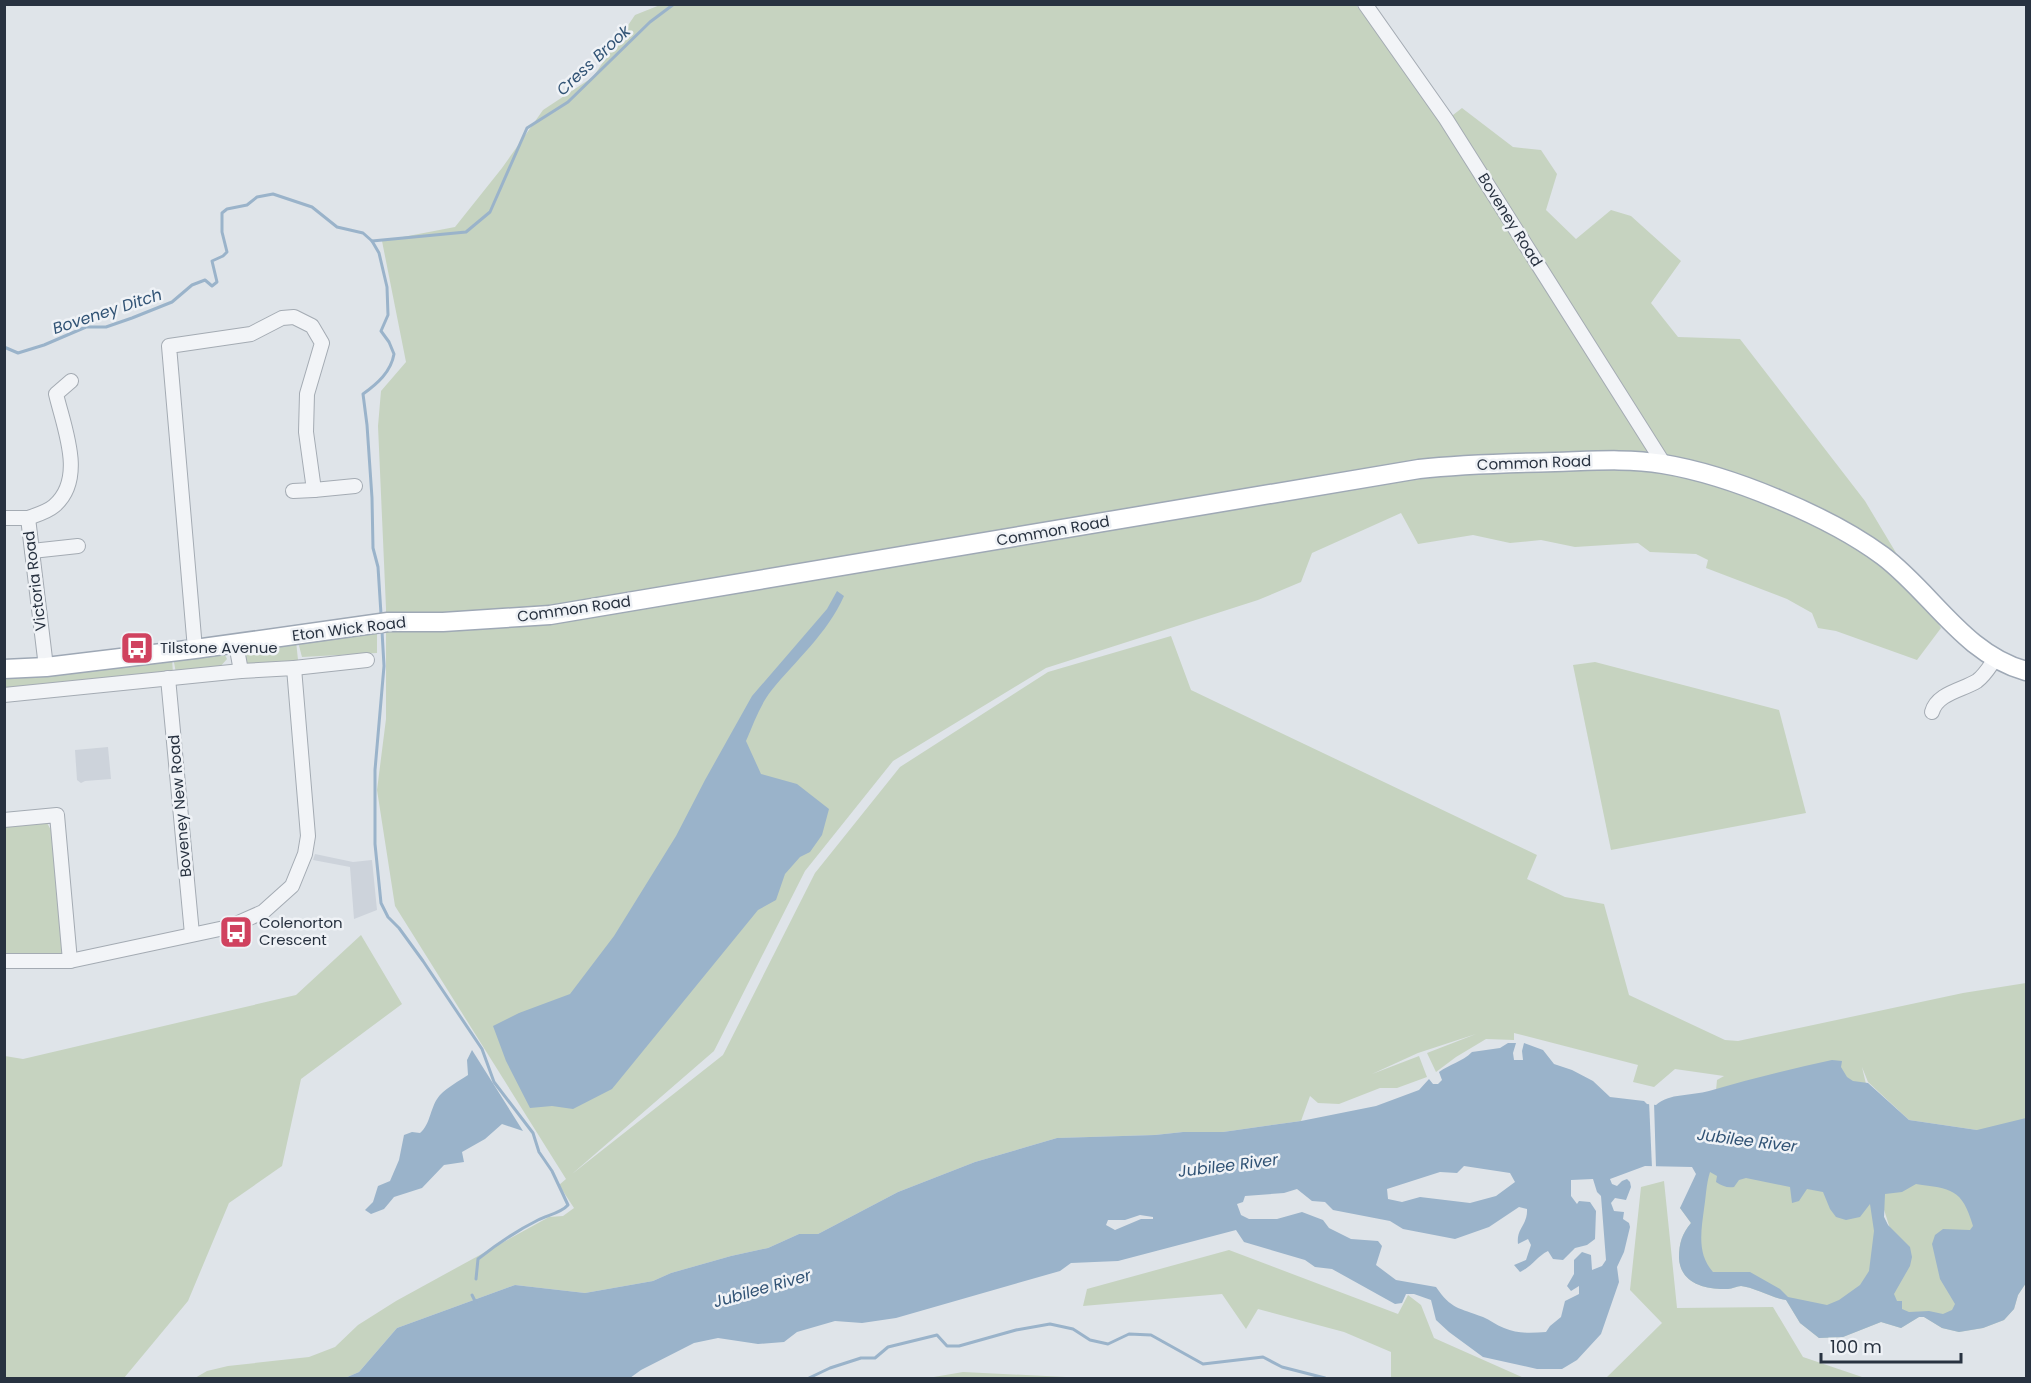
<svg xmlns="http://www.w3.org/2000/svg" width="2031" height="1383" font-family="Poppins,sans-serif">
	<style>
		.built { fill: #cdd3db }
		.green { fill: #c6d3c0 }
		.water { fill: #9ab3ca; fill-rule: evenodd }
		.pier { fill: #dfe4e9 }
		.lines { fill: none; stroke-linecap: round; stroke-linejoin: round }
		.stream { stroke: #9ab3ca; stroke-width: 3 }
		.minor-casing { stroke: #a4abb3; stroke-width: 16 }
		.major-casing { stroke: #9ea8b5; stroke-width: 21 }
		.minor { stroke: #f2f4f7; stroke-width: 14 }
		.major { stroke: #fff; stroke-width: 18 }
		.labels { text-anchor: middle; stroke-width: 5; stroke-linejoin: round; paint-order: stroke }
		.street-label { font-size: 15px; fill: #283240; stroke: #eff2f6 }
		.poi-label { font-size: 15px; fill: #283240; stroke: #eff2f6; text-anchor: start }
		.water-label { font-size: 16px; font-style: italic; fill: #315375; stroke: #eff2f6 }
	</style>
	<rect width="100%" height="100%" fill="#dfe4e9"/>
	<g class="built">
		<polygon points="108,747 111,779 85,781 81,783 77,780 75,750"/>
		<polygon points="315,854 353,862 372,860 377,910 354,919 350,867 313,860"/>
	</g>
	<g class="green">
		<polygon points="660,5 1356,5 1444,122 1462,108 1513,147 1541,150 1557,174 1546,210 1576,239 1611,210 1631,216 1681,261 1651,303 1678,337 1740,339 1865,501 1941,628 1917,660 1836,631 1818,628 1812,613 1787,599 1706,568 1708,560 1696,554 1650,552 1638,543 1575,547 1541,540 1510,543 1473,535 1418,544 1401,513 1312,553 1301,582 1258,600 1046,668 893,761 805,871 714,1051 572,1174 723,1055 815,873 900,767 1048,672 1171,636 1191,690 1537,855 1527,879 1565,897 1604,904 1629,995 1725,1040 1738,1041 1963,993 2026,983 2026,1133 1977,1130 1909,1120 1868,1082 1862,1067 1866,1084 1715,1101 1717,1080 1724,1076 1675,1069 1654,1087 1633,1082 1638,1065 1514,1033 1514,1040 1486,1039 1456,1057 1436,1072 1427,1053 1476,1034 1418,1053 1372,1074 1419,1056 1427,1077 1397,1088 1380,1088 1339,1104 1318,1103 1310,1096 1301,1121 1223,1132 1183,1132 1155,1135 1057,1138 975,1162 898,1192 818,1234 799,1234 768,1248 731,1256 671,1273 653,1281 585,1293 515,1285 397,1328 359,1372 345,1378 195,1378 207,1371 228,1366 309,1357 335,1347 358,1325 396,1301 549,1217 563,1216 574,1208 559,1185 566,1179 395,906 377,790 386,719 386,608 378,426 381,391 406,362 382,241 455,227 502,168 543,110 593,77 635,15"/>
		<polygon points="377,628 377,653 302,657 298,642"/>
		<polygon points="296,641 298,660 242,667 244,651"/>
		<polygon points="224,653 227,659 218,669 176,673 173,657"/>
		<polygon points="172,658 173,674 5,692 4,680 24,674"/>
		<polygon points="1595,662 1779,710 1806,813 1611,850 1573,665"/>
		<polygon points="39,820 47,823 52,832 63,947 62,953 58,957 5,958 5,823"/>
		<polygon points="361,935 402,1004 301,1079 282,1166 229,1203 188,1301 124,1378 5,1378 5,1056 23,1059 296,995"/>
		<path d="M1709,1168L1745,1170L1873,1192L1892,1235L1880,1197L1884,1190L1913,1182L1955,1184L2026,1283L2018,1295L2014,1309L2004,1320L1983,1328L1959,1332L1942,1328L1924,1317H1919L1901,1328L1881,1322L1843,1337L1819,1338L1800,1323L1786,1300C1772,1298 1753,1287 1741,1286C1737,1286 1732,1289 1728,1289C1705,1290 1680,1283 1679,1258C1679,1243 1682,1234 1691,1223L1680,1208Z"/>
		<polygon points="1664,1181 1677,1308 1773,1307 1803,1357 1865,1378 1606,1378 1662,1323 1630,1290 1641,1187"/>
		<polygon points="1229,1250 1398,1314 1408,1295 1421,1305 1434,1338 1524,1378 1391,1378 1391,1352 1344,1332 1258,1309 1246,1329 1222,1294 1083,1306 1087,1289"/>
		<polygon points="963,1372 1086,1378 928,1378"/>
	</g>
	<g class="water">
		<path d="M837,591L844,596C827,634 796,660 771,691C760,705 753,725 746,741L761,774L797,784L829,809L822,835L810,852L800,857L785,874L776,900L758,910L612,1089L573,1109L552,1106L530,1108L506,1061L493,1026L519,1013L570,994L614,936L676,836L705,780L752,696L827,609Z"/>
		<path d="M1508,1043H1516L1513,1053L1514,1060H1523L1522,1051L1524,1043L1543,1050L1554,1064L1572,1070L1593,1081L1610,1097L1644,1101L1647,1104L1656,1105C1669,1093 1692,1096 1709,1091C1750,1079 1791,1069 1832,1060L1842,1061L1841,1067L1847,1077L1853,1081L1868,1083L1909,1120L1977,1130L2026,1118V1283L2018,1295L2014,1309L2004,1320L1983,1328L1959,1332L1942,1328L1924,1317H1919L1901,1328L1881,1322L1843,1337L1819,1338L1800,1323L1786,1300C1772,1298 1753,1287 1741,1286C1737,1286 1732,1289 1728,1289C1705,1290 1680,1283 1679,1258C1679,1243 1682,1234 1691,1223L1680,1208L1696,1174L1692,1167L1645,1166L1610,1179L1612,1184L1617,1186L1622,1181L1627,1179L1630,1182L1631,1187L1626,1200L1615,1198L1611,1203L1614,1211L1624,1212L1623,1219L1629,1223L1630,1227L1624,1252L1617,1267L1619,1282L1601,1334L1577,1360L1562,1369H1537L1483,1357L1449,1332L1436,1320L1431,1300L1414,1294H1406L1402,1303L1395,1304L1332,1269L1315,1267L1305,1260L1244,1242L1236,1230L1118,1261L1071,1263L1060,1271L896,1318L862,1323L835,1321L797,1332L784,1342L758,1344L718,1338L694,1343L641,1370L630,1378H345L359,1372L397,1328L515,1285L585,1293L653,1281L671,1273L731,1256L768,1248L799,1234H818L898,1192L975,1162L1057,1138L1155,1135L1183,1132H1223L1301,1121L1376,1106L1419,1090L1429,1079L1433,1084H1438L1442,1080L1439,1072C1450,1064 1462,1062 1472,1052L1500,1048ZM1464,1166L1510,1173L1515,1182L1496,1196L1470,1203L1420,1197L1402,1202L1388,1199L1387,1189L1440,1172L1457,1173ZM1710,1172L1717,1176L1716,1182C1722,1186 1727,1188 1734,1187L1739,1180L1746,1178L1790,1187L1792,1203L1799,1201L1807,1189L1823,1192L1830,1209L1836,1217L1846,1220L1860,1217L1870,1204L1874,1231L1869,1271L1860,1285L1839,1300L1827,1305L1788,1297L1780,1289L1750,1272H1713C1697,1254 1701,1232 1704,1209C1706,1197 1706,1185 1710,1172ZM1593,1179L1597,1192L1601,1196L1606,1260L1602,1266L1592,1270L1591,1255L1582,1252L1574,1260V1274L1567,1286L1571,1291L1579,1286V1294L1565,1301L1561,1317L1550,1326L1546,1332C1531,1333 1518,1334 1504,1328C1496,1325 1490,1320 1483,1317C1459,1308 1451,1309 1436,1287L1396,1280L1376,1265L1382,1246L1378,1241L1351,1239L1329,1228L1323,1220L1302,1212L1277,1219H1249L1241,1215L1237,1204L1243,1202L1245,1196L1284,1193L1297,1189L1312,1201L1325,1202L1333,1210L1390,1221L1403,1229L1455,1239L1489,1227L1519,1207L1527,1209C1528,1225 1516,1228 1518,1244L1528,1239L1531,1245L1526,1260L1514,1265L1520,1272C1533,1266 1536,1257 1548,1251L1553,1259L1563,1260L1575,1248L1587,1245L1595,1239L1596,1211L1590,1202L1579,1201L1577,1204L1571,1196V1180ZM1916,1184C1951,1189 1962,1188 1973,1226L1970,1230L1943,1229L1935,1235L1932,1244L1940,1279L1955,1304L1952,1310L1943,1314L1929,1311L1909,1312L1902,1309V1301H1897L1894,1294L1910,1266L1912,1257L1910,1247L1888,1225L1884,1217L1885,1194L1902,1192ZM1140,1215L1153,1217V1219H1141L1115,1230L1106,1225L1108,1220H1125Z"/>
		<path d="M472,1050L523,1131L502,1124L485,1139L462,1152L464,1162L444,1165L422,1188L394,1197L384,1209L371,1214L365,1210L373,1202L378,1186L390,1181L399,1160L404,1135L412,1132L420,1133C431,1124 430,1106 440,1095C448,1087 459,1081 468,1075L467,1060Z"/>
	</g>
	<polygon class="pier" points="1649,1101 1654,1102 1656,1168 1652,1168"/>
	<g class="lines">
		<g class="stream">
			<polyline points="372,241 466,232 490,212 527,128 568,102 650,22 674,4"/>
			<path d="M4,347L18,353L44,345L86,327H106L132,318L172,302L192,285L205,280L212,286L217,282L212,261L223,256L227,252L222,232V213L227,209L247,205L257,197L273,194L312,207L337,227L363,233L372,241L379,253L387,287L388,315L381,331L389,342L394,354C391,372 377,384 363,394L367,425L372,498L373,548L378,567L381,614"/>
			<path d="M382,631L384,666L375,770V844L381,903L388,917L399,928L423,961L482,1049L494,1082L533,1133L539,1152L552,1171L568,1205C561,1213 548,1215 538,1220C516,1231 497,1244 478,1259L476,1279"/>
			<polyline points="472,1295 476,1303"/>
			<polyline points="809,1378 830,1368 861,1358 875,1358 888,1347 937,1335 947,1346 959,1346 1016,1330 1050,1324 1073,1329 1090,1340 1108,1344 1129,1334 1151,1335 1203,1364 1263,1357 1282,1367 1325,1378"/>
		</g>
		<defs>
			<g id="minor">
				<polyline points="1365,4 1446,119 1664,464"/>
				<polyline points="293,491 314,490"/>
				<polyline points="4,518 28,518 46,667"/>
				<path d="M28,518C36,515 47,512 54,506C86,479 64,428 56,394L71,381"/>
				<polyline points="32,551 78,546"/>
				<polyline points="236,644 241,671"/>
				<polyline points="195,649 169,346 251,334 282,318 294,317 312,326 322,343 307,394 306,432 314,490 355,486"/>
				<polyline points="294,668 367,660"/>
				<polyline points="168,678 192,934"/>
				<polyline points="4,695 241,671 294,668 308,836 305,854 292,886 263,912 229,927 70,961 4,961"/>
				<path d="M1932,712C1937,693 1963,690 1977,681C1985,675 1990,666 1995,659"/>
				<polyline points="4,820 57,815 70,961"/>
			</g>
			<path id="major" d="M4,669L46,667L195,649L388,622H443L550,615L1419,469C1464,464 1509,463 1555,462C1591,461 1627,458 1663,464C1730,475 1829,516 1883,556C1932,593 1964,654 2026,671"/>
		</defs>
		<use href="#minor" class="minor-casing"/>
		<use href="#major" class="major-casing"/>
		<use href="#minor" class="minor"/>
		<use href="#major" class="major"/>
	</g>
	<defs>
		<symbol id="bus-square" viewBox="-11 -11 22 22"><rect x="-9" y="-9" width="18" height="18" rx="4" fill="#d0425f" stroke="#eff2f6"/><path d="M-5-6H5V4H4V6H2V4H-2V6H-4V4H-5ZM-3.5-4V0h7V-4ZM-3.5 1.2v1.5H-2V1.2ZM2 1.2v1.5H3.5V1.2Z" fill="#fff"/></symbol>
	</defs>
	<g fill-rule="evenodd">
		<use href="#bus-square" x="118" y="629" width="38" height="38"/>
		<use href="#bus-square" x="217" y="913" width="38" height="38"/>
	</g>
	<g class="labels">
		<g class="street-label">
			<text transform="translate(1510 220) rotate(58)" y="5">Boveney Road</text>
			<text transform="translate(1534 463) rotate(-2)" y="5">Common Road</text>
			<text transform="translate(1053 531) rotate(-10)" y="5">Common Road</text>
			<text transform="translate(35 581) rotate(-97)" y="5">Victoria Road</text>
			<text transform="translate(574 609) rotate(-8)" y="5">Common Road</text>
			<text transform="translate(349 629) rotate(-7)" y="5">Eton Wick Road</text>
			<text transform="translate(180 806) rotate(-95)" y="5">Boveney New Road</text>
		</g>
		<g class="poi-label">
			<text x="160" y="653">Tilstone Avenue</text>
			<text x="259" y="928">Colenorton<tspan x="259" dy="17">Crescent</tspan></text>
		</g>
		<g class="water-label">
			<text transform="translate(593 60) rotate(-43)" y="6">Cress Brook</text>
			<text transform="translate(107 311) rotate(-18)" y="6">Boveney Ditch</text>
			<text transform="translate(1747 1140) rotate(7)" y="6">Jubilee River</text>
			<text transform="translate(1228 1165) rotate(-7)" y="6">Jubilee River</text>
			<text transform="translate(762 1288) rotate(-16)" y="6">Jubilee River</text>
		</g>
	</g>
	<rect width="2031" height="1383" fill="none" stroke="#283240" stroke-width="12"/>
	<path d="M1821 1353v9h140v-9" fill="none" stroke="#283240" stroke-width="3"/>
	<text x="1830" y="1353" font-size="18" fill="#283240" stroke="#eff2f6" stroke-width="4.5" paint-order="stroke">100 m</text>
</svg>
